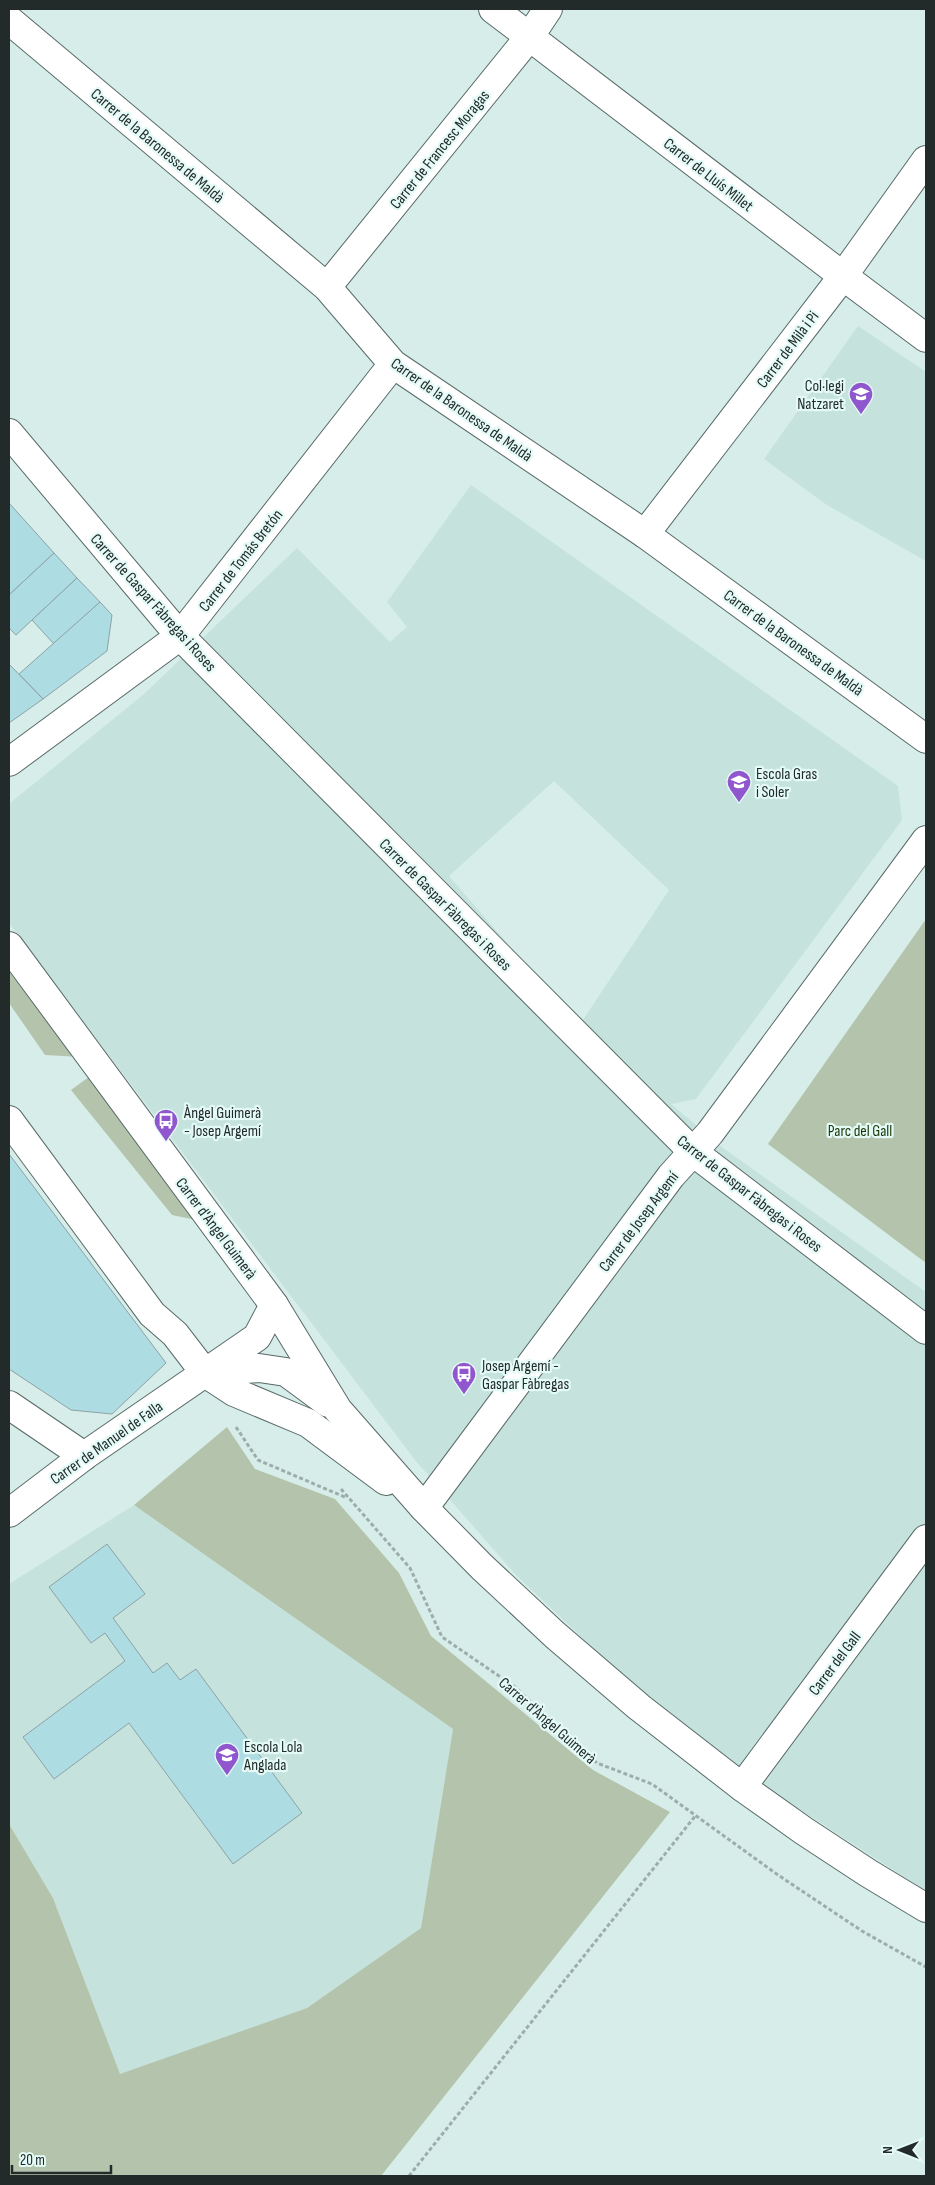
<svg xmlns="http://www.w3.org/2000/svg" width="935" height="2185" font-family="'Sofia Sans Condensed',sans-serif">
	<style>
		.built { fill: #c5e2dd; fill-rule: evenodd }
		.green { fill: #b4c4ac }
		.building { fill: #addce3; stroke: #8ea2a5 }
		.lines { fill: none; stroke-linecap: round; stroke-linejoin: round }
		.minor-casing { stroke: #586a67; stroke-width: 30 }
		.path { stroke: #9caeab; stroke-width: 3; stroke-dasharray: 4 2.5; stroke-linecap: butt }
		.minor { stroke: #fff; stroke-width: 28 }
		.labels { text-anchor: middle; stroke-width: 4.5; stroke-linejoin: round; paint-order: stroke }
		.street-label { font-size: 16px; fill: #232b2a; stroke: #e4faf6 }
		.poi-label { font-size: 16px; fill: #232b2a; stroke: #e4faf6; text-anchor: start }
		.park-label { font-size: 16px; fill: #193505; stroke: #e4faf6 }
	</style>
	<rect width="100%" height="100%" fill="#d7ede9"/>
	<g class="built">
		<polygon points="858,326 926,372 926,561 827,505 764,459"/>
		<path d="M471,485L898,786L902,820L696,1099L671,1104L723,1148L926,1292V1891L686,1736L517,1576L415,1460L9,923V804L144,694L297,548L390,642L407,627L387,602ZM554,781L669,890L579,1026L449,876Z"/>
		<polygon points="134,1505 453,1729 421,1928 307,2008 120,2075 53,1898 9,1824 9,1584"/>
	</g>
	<g class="green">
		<polygon points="926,919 926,1263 768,1144"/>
		<polygon points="9,961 81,1057 45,1055 9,1003"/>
		<polygon points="93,1074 201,1221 172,1215 71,1090"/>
		<polygon points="227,1427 255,1469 335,1499 399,1573 431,1636 593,1770 670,1812 381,2176 9,2176 9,1824 53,1898 120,2074 307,2008 421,1928 453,1729 134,1505"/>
	</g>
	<g class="building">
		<polygon points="9,503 54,553 9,595"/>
		<polygon points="54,553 77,578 16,635 9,628 9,595"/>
		<polygon points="77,578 100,602 54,644 32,620"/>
		<polygon points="100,602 112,615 107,651 43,699 19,674"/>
		<polygon points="9,664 43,699 9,723"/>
		<polygon points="9,1154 166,1363 112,1414 71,1410 9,1369"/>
		<polygon points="107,1544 145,1594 113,1618 153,1673 167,1663 180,1680 196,1669 302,1813 233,1864 129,1723 54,1779 23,1737 125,1661 105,1633 91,1643 49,1587"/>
	</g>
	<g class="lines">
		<defs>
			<g id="minor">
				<polyline points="493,9 843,276 926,338"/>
				<polyline points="9,20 327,287 393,364 645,534 926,739"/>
				<polyline points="327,287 530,36 548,9"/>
				<polyline points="9,433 180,636 693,1152 926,1330"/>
				<polyline points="645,534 843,276 926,160"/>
				<polyline points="9,762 180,636 393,364"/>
				<polyline points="9,946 274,1305 338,1410 424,1508 482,1567 555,1635 639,1707 742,1787 804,1831 868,1873 926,1908"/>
				<polyline points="9,1120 152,1314 175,1334 205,1373 234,1392 308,1423 386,1481"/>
				<polyline points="209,1372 259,1368 286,1372 328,1403"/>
				<polyline points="9,1405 84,1456"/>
				<polyline points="424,1508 671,1176 710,1133 926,840"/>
				<polyline points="9,1513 84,1456 257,1337 274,1305"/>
				<polyline points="742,1787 926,1539"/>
			</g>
		</defs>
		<use href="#minor" class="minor-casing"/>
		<g class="path">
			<polyline points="236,1427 258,1460 347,1498"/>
			<polyline points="341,1489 410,1568 442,1637 515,1687 597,1763 652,1784 778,1875 862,1931 926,1967"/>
			<polyline points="409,2176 696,1815"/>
		</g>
		<use href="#minor" class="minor"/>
	</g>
	<defs>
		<symbol id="school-pin" viewBox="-11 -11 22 30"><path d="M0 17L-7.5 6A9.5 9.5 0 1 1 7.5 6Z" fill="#8f56ce" stroke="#e4faf6"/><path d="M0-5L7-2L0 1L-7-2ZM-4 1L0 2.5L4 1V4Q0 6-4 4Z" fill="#fff"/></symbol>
		<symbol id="bus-pin" viewBox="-11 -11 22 30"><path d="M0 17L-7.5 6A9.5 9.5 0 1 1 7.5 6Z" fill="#8f56ce" stroke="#e4faf6"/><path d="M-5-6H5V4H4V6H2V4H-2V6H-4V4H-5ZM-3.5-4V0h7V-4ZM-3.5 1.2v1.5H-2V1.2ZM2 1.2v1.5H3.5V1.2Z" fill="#fff"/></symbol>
	</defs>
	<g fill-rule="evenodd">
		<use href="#school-pin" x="847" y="380" width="28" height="38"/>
		<use href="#school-pin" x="725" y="768" width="28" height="38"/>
		<use href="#bus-pin" x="152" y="1107" width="28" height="38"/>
		<use href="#bus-pin" x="450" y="1360" width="28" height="38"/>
		<use href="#school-pin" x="213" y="1741" width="28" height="38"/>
	</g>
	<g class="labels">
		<g class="street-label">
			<text transform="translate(158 145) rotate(40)" y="6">Carrer de la Baronessa de Maldà</text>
			<text transform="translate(439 149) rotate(-51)" y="6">Carrer de Francesc Moragas</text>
			<text transform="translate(709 174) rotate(38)" y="6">Carrer de Lluís Millet</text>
			<text transform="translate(787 349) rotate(-53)" y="6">Carrer de Milà i Pi</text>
			<text transform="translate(462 409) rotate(35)" y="6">Carrer de la Baronessa de Maldà</text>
			<text transform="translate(240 560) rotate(-52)" y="6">Carrer de Tomás Bretón</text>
			<text transform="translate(154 602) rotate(48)" y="6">Carrer de Gaspar Fàbregas i Roses</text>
			<text transform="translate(794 642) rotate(36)" y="6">Carrer de la Baronessa de Maldà</text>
			<text transform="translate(446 904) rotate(45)" y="6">Carrer de Gaspar Fàbregas i Roses</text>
			<text transform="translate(750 1193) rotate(38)" y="6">Carrer de Gaspar Fàbregas i Roses</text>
			<text transform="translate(638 1221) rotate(-53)" y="6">Carrer de Josep Argemí</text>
			<text transform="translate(217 1228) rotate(53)" y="6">Carrer d'Àngel Guimerà</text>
			<text transform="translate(106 1442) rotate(-35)" y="6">Carrer de Manuel de Falla</text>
			<text transform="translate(834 1663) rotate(-53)" y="6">Carrer del Gall</text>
			<text transform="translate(548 1720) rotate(41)" y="6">Carrer d'Àngel Guimerà</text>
		</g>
		<g class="poi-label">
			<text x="844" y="391" text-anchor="end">Col·legi<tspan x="844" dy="18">Natzaret</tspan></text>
			<text x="756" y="779">Escola Gras<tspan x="756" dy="18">i Soler</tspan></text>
			<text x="184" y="1118">Àngel Guimerà<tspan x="184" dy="18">- Josep Argemí</tspan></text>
			<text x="482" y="1371">Josep Argemí -<tspan x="482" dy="18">Gaspar Fàbregas</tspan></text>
			<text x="244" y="1752">Escola Lola<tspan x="244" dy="18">Anglada</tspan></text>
		</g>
		<g class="park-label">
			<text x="860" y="1136">Parc del Gall</text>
		</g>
	</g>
	<rect width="935" height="2185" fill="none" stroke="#232b2a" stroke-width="20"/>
	<g transform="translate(900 2150) rotate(270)" stroke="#e4faf6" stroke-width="4" paint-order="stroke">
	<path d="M0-4L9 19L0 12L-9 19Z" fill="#232b2a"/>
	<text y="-8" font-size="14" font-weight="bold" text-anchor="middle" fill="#232b2a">N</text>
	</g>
	<path d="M12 2165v8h99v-8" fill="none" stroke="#232b2a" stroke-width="2.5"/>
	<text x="20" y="2165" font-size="15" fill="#232b2a" stroke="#e4faf6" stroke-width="4" paint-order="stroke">20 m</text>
</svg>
